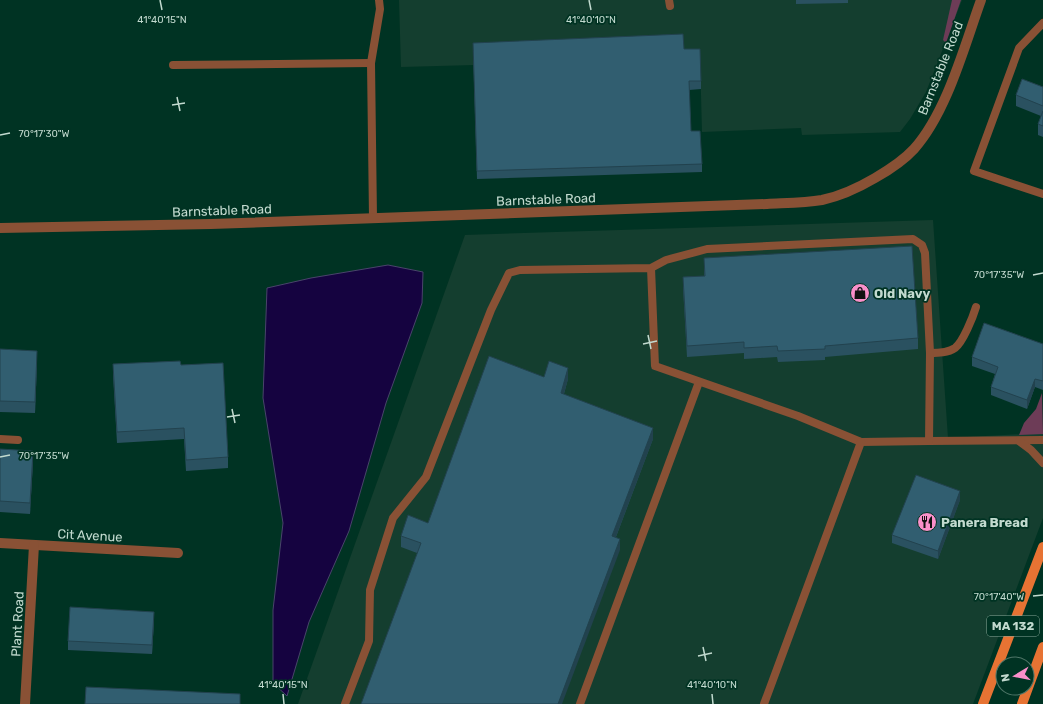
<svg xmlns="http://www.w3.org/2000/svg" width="1043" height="704" font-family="Rubik,sans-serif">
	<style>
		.built { fill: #143e2f }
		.green { fill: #6d3c57 }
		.water { fill: #150340; stroke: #49446b }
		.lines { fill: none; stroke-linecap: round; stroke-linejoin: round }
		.service { stroke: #895135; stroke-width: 8 }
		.minor { stroke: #895135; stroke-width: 10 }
		.primary { stroke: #e77333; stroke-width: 10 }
		.wall { fill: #2a5160 }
		.shaded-wall { fill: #22424e }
		.building { fill: #315e70; stroke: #22424e }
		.ticks { fill: none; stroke: #c2dacf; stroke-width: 1.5 }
		.labels { text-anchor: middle; stroke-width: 3.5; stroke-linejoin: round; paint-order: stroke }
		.shield { fill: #003323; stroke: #88a89b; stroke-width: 1 }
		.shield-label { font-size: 12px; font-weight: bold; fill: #c2dacf }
		.street-label { font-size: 13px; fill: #c2dacf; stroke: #003323 }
		.poi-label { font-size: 13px; font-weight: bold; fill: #c2dacf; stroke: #003323; text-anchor: start }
		.ticks-label { font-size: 10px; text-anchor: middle; fill: #c2dacf; stroke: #003323; stroke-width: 3.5; stroke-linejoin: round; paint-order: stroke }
	</style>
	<rect width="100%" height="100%" fill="#003323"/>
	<g class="built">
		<polygon points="399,0 962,0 926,92 910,119 900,132 802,135 801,128 702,132 700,57 474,51 474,65 401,67"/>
		<polygon points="933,220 948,438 1043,433 1043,518 973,704 298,704 465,235"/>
	</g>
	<g class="green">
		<polygon points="952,0 961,0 946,43 943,40"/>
		<polygon points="1042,393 1043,434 1019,435 1024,423 1036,409"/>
	</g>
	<polygon class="water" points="388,265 423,272 422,303 386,403 349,531 309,622 287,696 273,683 273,610 283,523 263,398 267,288 311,278"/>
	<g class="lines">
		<g class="service">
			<polyline points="669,0 670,6"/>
			<polyline points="1043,23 1019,48 974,171 1043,194"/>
			<polyline points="173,65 371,63"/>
			<polyline points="373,218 371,63 380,9 379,0"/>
			<path d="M930,353C938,353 948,353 955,348C963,342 973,317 976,307"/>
			<polyline points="0,439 18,440"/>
			<polyline points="929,441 1043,440"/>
			<polyline points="1019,441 1031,450 1043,463"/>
			<polyline points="345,704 369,641 370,590 393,518 426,477 491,310 509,273 520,270 651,268 666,260 707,249 913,239 922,245 925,253 930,353 929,441 861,442 798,416 655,366 651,268"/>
			<polyline points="580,704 699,382"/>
			<polyline points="764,704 861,442"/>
		</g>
		<g class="minor">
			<path d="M0,228L211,224L767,204C785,203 804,203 822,200C841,196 858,188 875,178C889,170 903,161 914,149C947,112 964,47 981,0"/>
			<polyline points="0,543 178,553"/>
			<polyline points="25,704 34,545"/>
		</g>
		<g class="primary">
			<polyline points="983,704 1043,547"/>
			<polyline points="1022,704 1043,647"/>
		</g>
	</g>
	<g class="wall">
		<polygon points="796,0 848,0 848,3 796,4"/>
		<polygon points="684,49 701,81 701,89 689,90 691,131 702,164 702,172 477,179 473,51"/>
		<polygon points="1043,87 1043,137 1038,135 1038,124 1041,116 1016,106 1016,95"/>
		<polygon points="704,258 918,338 918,349 825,357 825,360 778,362 777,357 744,359 744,353 687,357 683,288 683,277 704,276"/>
		<polygon points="1043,344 1043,390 1035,387 1027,409 991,395 991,387 995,374 972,366 972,357"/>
		<polygon points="0,349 37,362 35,413 0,412"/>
		<polygon points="113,364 181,365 228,457 228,468 186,471 184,439 117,443 113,375"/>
		<polygon points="544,377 568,379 564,394 653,439 616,537 620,550 417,553 401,547 401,536 428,523"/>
		<polygon points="0,449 33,462 30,514 0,512"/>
		<polygon points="960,500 938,559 892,543 892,535"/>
		<polygon points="154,620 152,654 68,650 68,641"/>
	</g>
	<g class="shaded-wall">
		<polygon points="37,351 37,362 35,413 35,402"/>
		<polygon points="568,368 568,379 561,404 561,393"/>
		<polygon points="1035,379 1035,387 1027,409 1027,400"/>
		<polygon points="653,428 653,439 612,547 612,536"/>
		<polygon points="33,451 33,462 30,514 30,503"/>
		<polygon points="960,491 960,500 938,559 938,551"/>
		<polygon points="620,539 620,550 562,704 558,704"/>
		<polygon points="154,612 154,620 152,654 152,645"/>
	</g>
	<g class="building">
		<polygon points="683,34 684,49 700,49 701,81 689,81 691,131 700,131 702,164 477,171 473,43"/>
		<polygon points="1022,79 1043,87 1043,106 1016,95"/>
		<polygon points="1043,111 1043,126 1038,124"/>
		<polygon points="912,246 918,338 825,346 825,349 778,351 777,346 744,348 744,342 687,346 683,277 705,276 704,258"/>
		<polygon points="984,323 1043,344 1043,381 1035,379 1027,400 991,387 998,367 972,357"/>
		<polygon points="0,349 37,351 35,402 0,401"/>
		<polygon points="489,356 544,377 549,361 568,368 561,393 653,428 612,536 620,539 558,704 361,704 421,543 401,536 408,515 428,523"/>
		<polygon points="180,361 181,365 223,363 228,457 186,460 184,428 117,432 113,364"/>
		<polygon points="0,449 33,451 30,503 0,501"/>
		<polygon points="916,475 960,491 938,551 892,535"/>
		<polygon points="70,607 154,612 152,645 68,641"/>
		<polygon points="86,687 240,694 240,704 85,704"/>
	</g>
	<path class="ticks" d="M160,0L162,10M589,0L591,10M177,97L180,111M172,105L185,103M0,135L10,133M1033,275L1043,273M648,335L651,349M643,344L657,341M232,409L235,423M227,417L240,415M0,457L10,455M1033,596L1043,595M703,647L706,661M698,656L712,653M283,694L284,704M712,694L713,704"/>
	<defs>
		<symbol id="shop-disc" viewBox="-11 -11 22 22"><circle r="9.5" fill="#f98fca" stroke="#003323"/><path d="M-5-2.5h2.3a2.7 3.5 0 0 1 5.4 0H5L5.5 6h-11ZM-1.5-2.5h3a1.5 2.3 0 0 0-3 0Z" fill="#111"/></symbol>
		<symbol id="restaurant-disc" viewBox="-11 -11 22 22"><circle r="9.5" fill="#f98fca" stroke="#003323"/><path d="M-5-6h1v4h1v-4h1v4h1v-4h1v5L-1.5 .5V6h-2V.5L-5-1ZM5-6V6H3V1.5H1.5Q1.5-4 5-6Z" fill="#111"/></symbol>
	</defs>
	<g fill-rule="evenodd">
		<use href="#shop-disc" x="849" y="282" width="22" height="22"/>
		<use href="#restaurant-disc" x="916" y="511" width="22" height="22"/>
	</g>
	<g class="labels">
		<rect class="shield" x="987" y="616" width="52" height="20" rx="3"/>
		<g class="shield-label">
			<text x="1013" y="630">MA 132</text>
		</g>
		<g class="street-label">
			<text transform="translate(940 68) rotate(-68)" y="5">Barnstable Road</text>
			<text transform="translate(546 199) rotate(-2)" y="5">Barnstable Road</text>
			<text transform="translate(222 210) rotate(-2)" y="5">Barnstable Road</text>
			<text transform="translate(90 535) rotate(3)" y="5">Cit Avenue</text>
			<text transform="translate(17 624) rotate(-87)" y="5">Plant Road</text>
		</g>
		<g class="poi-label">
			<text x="874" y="298">Old Navy</text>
			<text x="941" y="527">Panera Bread</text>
		</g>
	</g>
	<g class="ticks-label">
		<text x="162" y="23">41°40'15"N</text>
		<text x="591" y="23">41°40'10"N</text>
		<text x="44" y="137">70°17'30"W</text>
		<text x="999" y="278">70°17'35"W</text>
		<text x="44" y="459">70°17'35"W</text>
		<text x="999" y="600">70°17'40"W</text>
		<text x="283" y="688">41°40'15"N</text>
		<text x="712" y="688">41°40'10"N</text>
	</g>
	<g transform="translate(1015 676) rotate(260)"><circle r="19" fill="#003323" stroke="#4e7668"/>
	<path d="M0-3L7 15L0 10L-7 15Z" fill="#f98fca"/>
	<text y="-6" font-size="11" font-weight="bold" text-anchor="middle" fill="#c2dacf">N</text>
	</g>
</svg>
